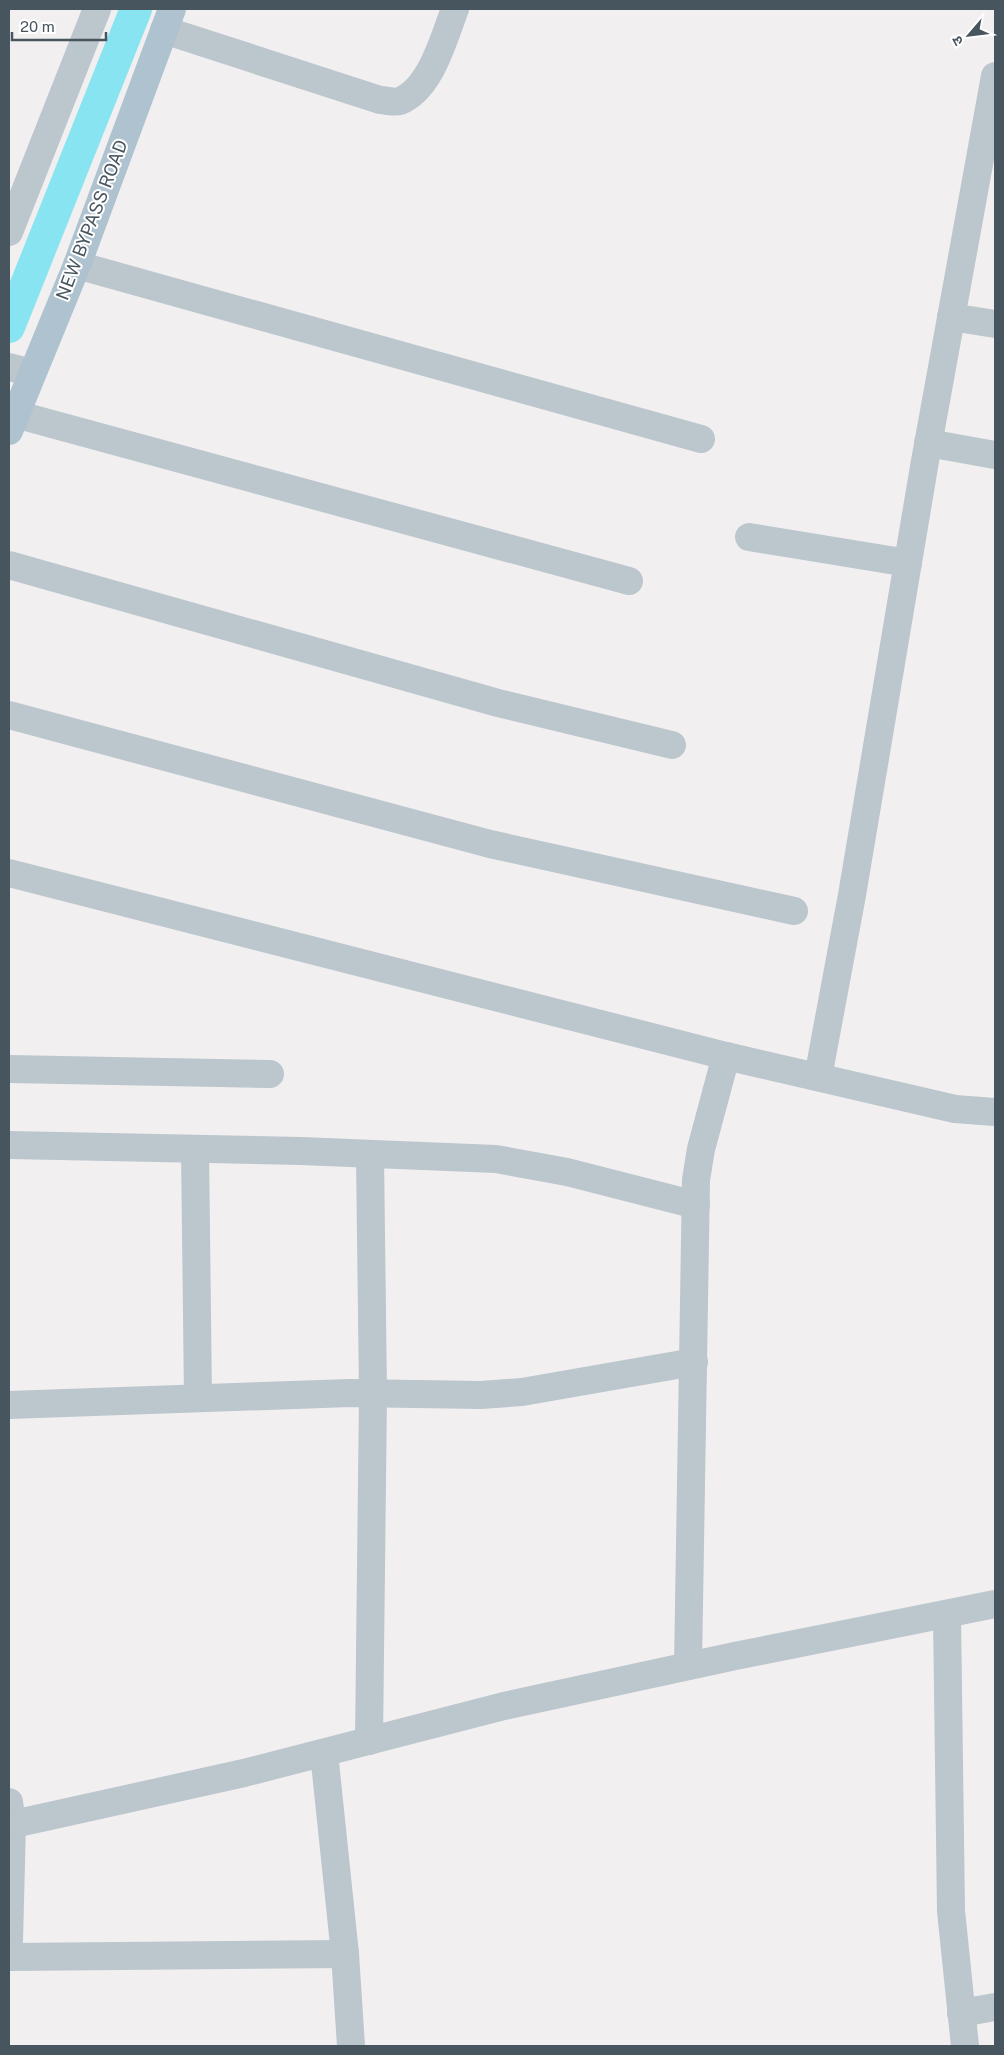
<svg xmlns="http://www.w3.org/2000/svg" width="1004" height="2055" font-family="'Public Sans','Noto Sans Devanagari',sans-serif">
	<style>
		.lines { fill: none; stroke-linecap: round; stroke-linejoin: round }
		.canal { stroke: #88e4f0; stroke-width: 32 }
		.minor { stroke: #bbc6cd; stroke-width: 28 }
		.major { stroke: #aec2cf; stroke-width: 28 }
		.labels { text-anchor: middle; stroke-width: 4; stroke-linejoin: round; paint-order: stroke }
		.street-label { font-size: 18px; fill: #47555e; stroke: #fff }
	</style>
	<rect width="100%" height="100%" fill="#f2eff0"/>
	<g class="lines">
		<polyline class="canal" points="9,327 136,9"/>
		<g class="minor">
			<path d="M164,30L380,100C386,100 394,103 400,101C431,89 444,37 455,9"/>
			<polyline points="9,232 97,9"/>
			<polyline points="77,265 701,439"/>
			<polyline points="951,317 995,324"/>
			<polyline points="9,367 32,373"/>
			<polyline points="15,414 629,581"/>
			<polyline points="928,443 995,455"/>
			<polyline points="749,537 908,563"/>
			<polyline points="9,565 498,703 672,745"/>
			<polyline points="9,715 490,844 794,911"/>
			<polyline points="9,873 726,1056 955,1109 995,1112"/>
			<polyline points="9,1069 270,1074"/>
			<polyline points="818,1077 852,895 925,461 995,76"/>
			<polyline points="9,1145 301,1151 496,1159 567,1172 696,1205"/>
			<polyline points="195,1149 198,1398"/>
			<polyline points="9,1405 350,1393 481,1395 522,1392 694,1362"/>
			<polyline points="947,1615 951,1911 965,2046"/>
			<polyline points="688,1666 696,1180 701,1149 726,1056"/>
			<polyline points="369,1741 373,1394 370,1155"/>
			<polyline points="324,1753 345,1954 351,2046"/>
			<polyline points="9,1802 12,1824 9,1941"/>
			<polyline points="9,1825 244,1773 504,1706 735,1656 995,1604"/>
			<polyline points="9,1957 345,1954"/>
			<polyline points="961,2013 995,2007"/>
		</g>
		<polyline class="major" points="9,431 77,265 172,9"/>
	</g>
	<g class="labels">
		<g class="street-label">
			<text transform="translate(92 220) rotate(-69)" y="6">NEW BYPASS ROAD</text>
		</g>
	</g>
	<rect width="1004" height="2055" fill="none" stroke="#47555e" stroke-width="20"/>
	<g transform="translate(969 35) rotate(242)" stroke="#ffffff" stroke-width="4" paint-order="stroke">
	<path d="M0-4L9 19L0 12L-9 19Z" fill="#47555e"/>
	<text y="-8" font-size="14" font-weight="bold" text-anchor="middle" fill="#47555e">उ</text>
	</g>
	<path d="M12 32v8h94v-8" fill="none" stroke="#47555e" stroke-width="2.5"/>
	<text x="20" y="32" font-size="15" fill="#47555e" stroke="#ffffff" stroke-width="4" paint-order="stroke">20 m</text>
</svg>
